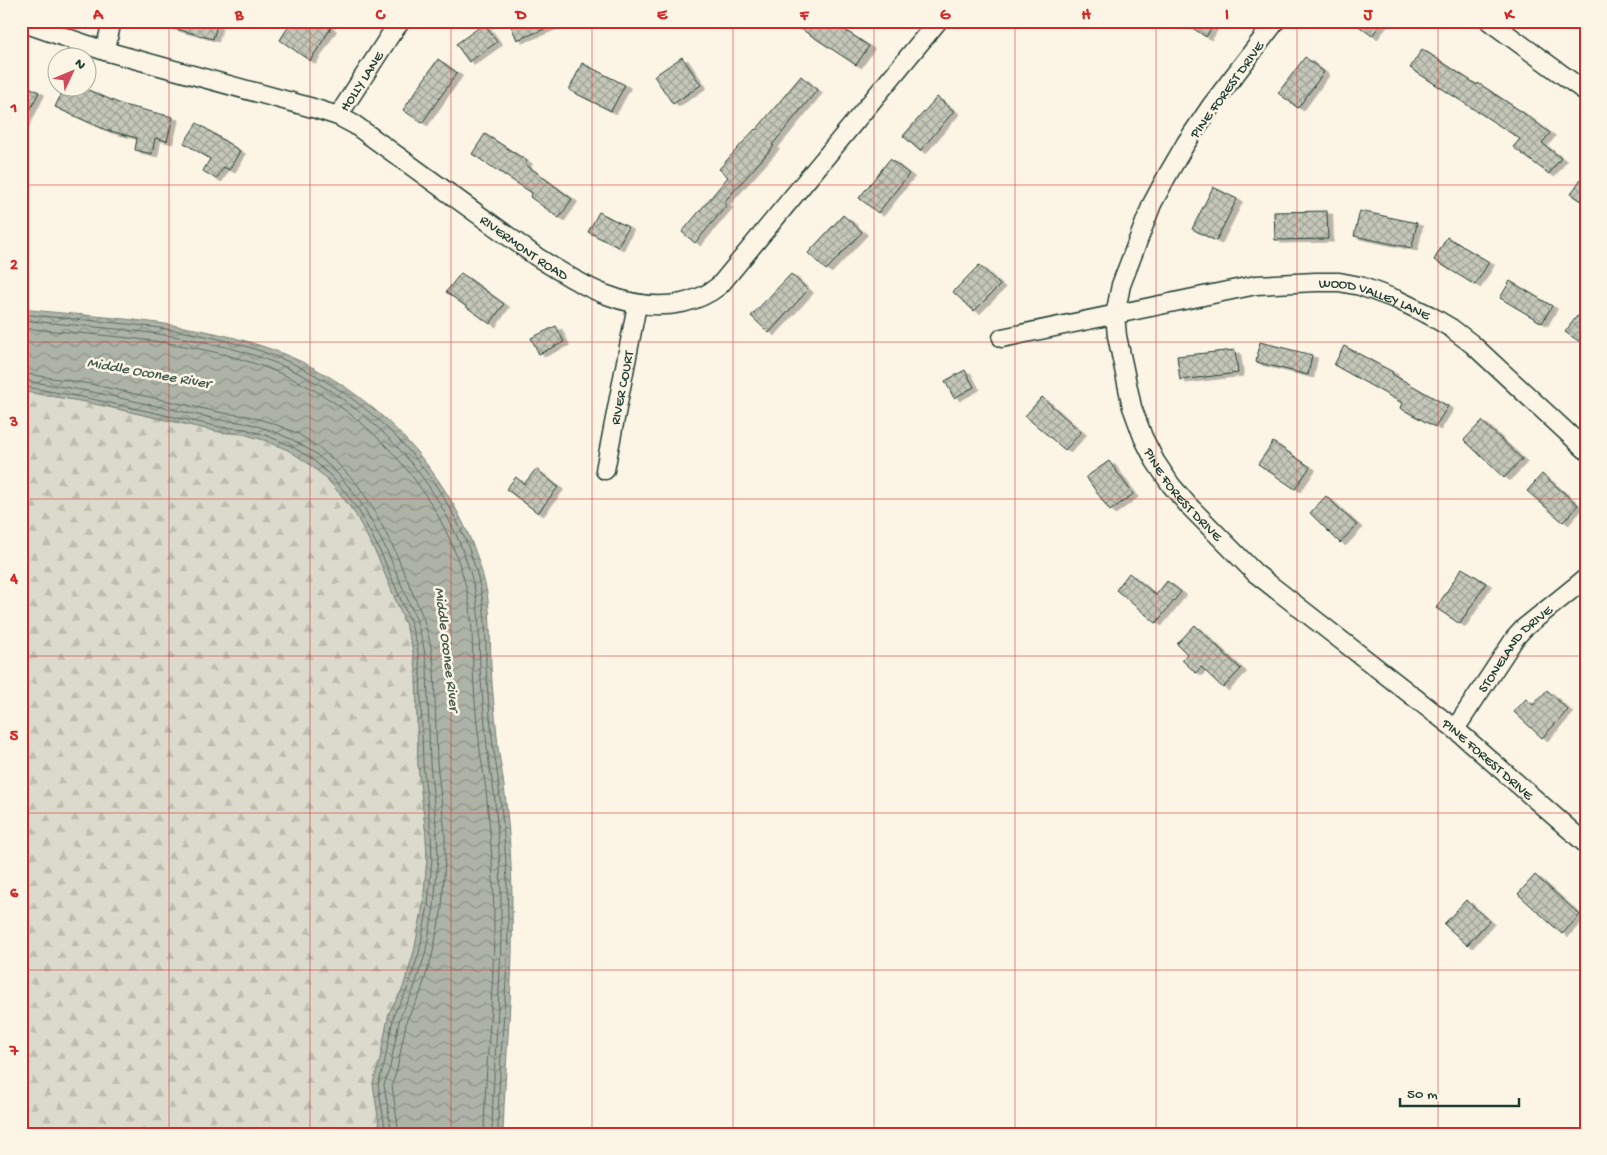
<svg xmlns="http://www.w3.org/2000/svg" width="1607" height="1155" font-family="'Gochi Hand',sans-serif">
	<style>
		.forest { fill: url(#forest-firs); stroke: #7e8c80 }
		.water { fill: url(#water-waves); stroke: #758479 }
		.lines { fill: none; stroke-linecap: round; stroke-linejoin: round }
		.shore { stroke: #586c62; stroke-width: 1 }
		.building { fill: url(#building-cross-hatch); stroke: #1f3d34; filter: url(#shadow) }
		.minor-casing { stroke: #1f3d34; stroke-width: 21 }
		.minor { stroke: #fcf5e5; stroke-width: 18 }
		.grid { fill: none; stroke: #d62828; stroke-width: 1; stroke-opacity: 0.55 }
		.labels { text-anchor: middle; stroke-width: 5; stroke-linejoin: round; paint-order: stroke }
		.street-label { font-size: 14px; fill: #1f3d34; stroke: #fcf5e5 }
		.water-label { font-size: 15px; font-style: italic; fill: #435a51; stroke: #fcf5e5 }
		.neatline { fill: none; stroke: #d62828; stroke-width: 2 }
		.grid-label { font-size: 16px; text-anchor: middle; font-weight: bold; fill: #d62828 }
	</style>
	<defs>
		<pattern id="forest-firs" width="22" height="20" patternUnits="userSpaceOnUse" patternTransform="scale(1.25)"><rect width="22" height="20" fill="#dcdacc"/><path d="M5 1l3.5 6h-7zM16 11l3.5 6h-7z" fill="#bcbcb0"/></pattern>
		<pattern id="water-waves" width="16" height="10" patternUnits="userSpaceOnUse" patternTransform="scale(1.25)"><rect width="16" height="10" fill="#aeb3a7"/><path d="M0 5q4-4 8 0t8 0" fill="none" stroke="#8d9389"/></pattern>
		<pattern id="building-cross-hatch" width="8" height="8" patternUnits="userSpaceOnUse" patternTransform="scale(1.25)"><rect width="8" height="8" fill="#c5c7b9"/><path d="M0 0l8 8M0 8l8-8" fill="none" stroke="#9fa397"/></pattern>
		<filter id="shadow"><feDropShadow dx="5.5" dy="3" stdDeviation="0" flood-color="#0004"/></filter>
	</defs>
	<rect width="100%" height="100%" fill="#fcf5e5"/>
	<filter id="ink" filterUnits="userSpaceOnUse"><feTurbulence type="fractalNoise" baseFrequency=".02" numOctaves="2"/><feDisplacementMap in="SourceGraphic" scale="10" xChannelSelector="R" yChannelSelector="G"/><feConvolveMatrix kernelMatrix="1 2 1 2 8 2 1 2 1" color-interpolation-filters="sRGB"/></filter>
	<g filter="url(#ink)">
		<polygon class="forest" points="21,391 86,402 220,432 244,434 267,441 288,450 308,463 326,478 342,496 356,515 378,557 405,623 412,646 416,669 418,764 426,835 427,858 423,906 414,952 403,988 389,1013 379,1064 373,1083 381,1134 21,1134"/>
		<path class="water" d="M21,309C115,319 213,321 300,361C391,404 467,494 487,593C491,618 490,642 491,667C492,690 495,713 497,736C498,753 502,769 504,786C509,826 512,866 512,906C514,982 505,1058 503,1134H381L380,1130L373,1083L379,1064L389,1013L403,988L414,952L423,906L427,858L426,835L418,764L416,669L412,646L405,623L378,557L356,515L342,496L326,478L308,463L288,450L267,441L244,434L220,432L86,402L21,391Z"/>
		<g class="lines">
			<g class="shore">
				<path d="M21,314C107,323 196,325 277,357C376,396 464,491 482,597C486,620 486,642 486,665C487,689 490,714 492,738C494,755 498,772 499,789C505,836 508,883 508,930C507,998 498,1066 498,1134"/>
				<path d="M21,320C114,330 210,331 296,372C383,413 457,500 476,596C480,621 479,644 480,669C482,691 484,714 486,736C487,755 491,773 494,792C498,831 501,870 501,909C502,984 493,1059 492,1134"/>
				<path d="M21,328C113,337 208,339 293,379C378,419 449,503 468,596C473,621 472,644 473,668C474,692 476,717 479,740C480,757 484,773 486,790C491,836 494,882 494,928C494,997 485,1065 484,1134"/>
				<polyline points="21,373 90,384 223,413 248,416 272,423 297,433 321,449 339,465 357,484 372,506 394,549 423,617 430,642 434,666 437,763 445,833 445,858 442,908 432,956 420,994 407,1019 397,1069 392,1085 399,1134"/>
				<polyline points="21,380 88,391 221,420 247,423 270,430 293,440 316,454 334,470 351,489 365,509 388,553 416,619 423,643 427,667 430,763 437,834 438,858 434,907 425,955 413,991 400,1017 390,1067 384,1085 392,1134"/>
				<polyline points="21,386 87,398 220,427 245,429 268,436 291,446 312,459 330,475 346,493 360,513 382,555 410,621 417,645 420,668 423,764 431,834 432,858 428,906 419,953 407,990 394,1014 384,1065 378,1084 386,1134"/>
			</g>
		</g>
		<g class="building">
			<polygon points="162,21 218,21 213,39 162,25"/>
			<polygon points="292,21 322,21 331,28 310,61 280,40"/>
			<polygon points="509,21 562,21 562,22 517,40"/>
			<polygon points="789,21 831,21 869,46 856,65"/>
			<polygon points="1182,21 1216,21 1206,37"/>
			<polygon points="1352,21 1383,21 1372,36"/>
			<polygon points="484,24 497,42 469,62 456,44"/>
			<polygon points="1422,49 1477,85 1478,83 1525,114 1550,133 1542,143 1561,158 1549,174 1513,147 1520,139 1410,68"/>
			<polygon points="682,57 701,85 673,104 654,76"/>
			<polygon points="1305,57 1324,72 1298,108 1278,93"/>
			<polygon points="438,59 457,73 422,123 403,110"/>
			<polygon points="582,63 625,85 611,111 569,90"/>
			<polygon points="801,76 817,90 772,145 774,146 724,202 727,205 695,243 682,232 728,177 719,169 755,129 756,130"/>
			<polygon points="21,83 39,92 21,128"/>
			<polygon points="64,88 84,88 123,105 173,117 167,141 155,138 152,154 135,150 137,138 106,130 55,107"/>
			<polygon points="937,97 954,111 920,151 903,136"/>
			<polygon points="197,123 240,151 229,170 224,167 216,179 203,171 210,159 184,143"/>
			<polygon points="485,134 527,161 525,164 572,199 559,218 530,197 532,193 472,154"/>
			<polygon points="890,159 909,174 878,213 859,198"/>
			<polygon points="1586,171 1586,204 1571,194"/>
			<polygon points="1213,187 1237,199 1216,241 1192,229"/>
			<polygon points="1327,211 1328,239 1275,240 1274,212"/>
			<polygon points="1360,211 1417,223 1412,248 1354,236"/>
			<polygon points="599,212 628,227 618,247 588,232"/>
			<polygon points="843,215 862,232 826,270 808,253"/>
			<polygon points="1447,237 1489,262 1475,285 1434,260"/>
			<polygon points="979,265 1000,285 974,311 953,292"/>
			<polygon points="461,273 504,304 490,324 446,292"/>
			<polygon points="791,274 808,290 769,333 751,316"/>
			<polygon points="1510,281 1552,306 1542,323 1500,298"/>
			<polygon points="1577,316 1586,322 1586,346 1565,332"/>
			<polygon points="556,326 564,342 539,354 531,338"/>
			<polygon points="1260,342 1312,355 1308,375 1256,362"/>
			<polygon points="1344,346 1393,372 1392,374 1448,406 1435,427 1400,408 1402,403 1334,365"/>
			<polygon points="1235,350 1238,373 1180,380 1177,356"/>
			<polygon points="965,370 974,387 954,398 945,381"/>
			<polygon points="1042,397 1081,432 1065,450 1025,416"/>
			<polygon points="1482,421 1522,459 1504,478 1464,440"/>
			<polygon points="1273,442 1310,467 1295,489 1258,464"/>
			<polygon points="1109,461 1133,494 1110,511 1086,477"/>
			<polygon points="536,469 558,487 538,513 506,489 516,477 524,484"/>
			<polygon points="1542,474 1578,505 1563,522 1527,491"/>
			<polygon points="1326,496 1357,525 1340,543 1310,513"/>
			<polygon points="1462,568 1486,583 1460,624 1436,608"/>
			<polygon points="1129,573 1156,595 1167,581 1181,592 1156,623 1116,590"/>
			<polygon points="1195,625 1241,669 1223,688 1201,667 1196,673 1182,660 1187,654 1177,644"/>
			<polygon points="1547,690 1568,710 1542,738 1514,712 1526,699 1533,705"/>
			<polygon points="1535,875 1580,915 1562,934 1518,894"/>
			<polygon points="1466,900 1489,921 1467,945 1444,924"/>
		</g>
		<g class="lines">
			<defs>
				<g id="minor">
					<path id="s1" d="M1276,21L1211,106L1186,143L1168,174L1152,204L1121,285L1115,315L1117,336L1132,407L1143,437L1155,461L1171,485L1188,505L1255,573L1455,729L1586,844"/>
					<polyline points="1489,21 1586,92"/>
					<path id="s2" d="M21,22L105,51L313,108L338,116L355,125L537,257C581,285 628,314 682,303C697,299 708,295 720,285L938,21"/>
					<polyline points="105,51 112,21"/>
					<path id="s3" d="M338,116L391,34L401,21"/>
					<path id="s4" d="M1002,338L1256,285L1316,282H1339L1360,286L1398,300L1429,315L1451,328L1472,344L1586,450"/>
					<path id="s5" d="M605,470L637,305"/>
					<path id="s6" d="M1455,729L1515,638L1524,628L1586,578"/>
				</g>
			</defs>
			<use href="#minor" class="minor-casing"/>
			<use href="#minor" class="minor"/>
		</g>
	</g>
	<path class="grid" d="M169,21V1134M310,21V1134M451,21V1134M592,21V1134M733,21V1134M874,21V1134M1015,21V1134M1156,21V1134M1297,21V1134M1438,21V1134M21,185H1586M21,342H1586M21,499H1586M21,656H1586M21,813H1586M21,970H1586"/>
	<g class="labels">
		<g class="street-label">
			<text dy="5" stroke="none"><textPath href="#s3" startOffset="42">HOLLY LANE</textPath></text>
			<text transform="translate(1226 89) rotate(-54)" y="5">PINE FOREST DRIVE</text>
			<text dy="5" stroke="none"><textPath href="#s2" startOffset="559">RIVERMONT ROAD</textPath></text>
			<text dy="5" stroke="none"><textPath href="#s4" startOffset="381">WOOD VALLEY LANE</textPath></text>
			<text dy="5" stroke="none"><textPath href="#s5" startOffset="84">RIVER COURT</textPath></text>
			<text dy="5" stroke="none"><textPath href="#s1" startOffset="535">PINE FOREST DRIVE</textPath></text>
			<text dy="5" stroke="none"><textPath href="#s6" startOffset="101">STONELAND DRIVE</textPath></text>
			<text dy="5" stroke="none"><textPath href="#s1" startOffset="940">PINE FOREST DRIVE</textPath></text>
		</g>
		<g class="water-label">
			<text transform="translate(149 372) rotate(10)" y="5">Middle Oconee River</text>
			<text transform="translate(448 649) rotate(83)" y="5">Middle Oconee River</text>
		</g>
	</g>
	<rect width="1607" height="1155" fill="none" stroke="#fcf5e5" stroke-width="55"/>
	<g transform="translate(72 72) rotate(46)"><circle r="24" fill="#fcf5e5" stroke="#a4ab9e"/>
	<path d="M0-4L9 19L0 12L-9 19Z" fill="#d1495b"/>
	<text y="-8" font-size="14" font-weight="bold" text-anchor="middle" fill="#1f3d34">N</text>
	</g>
	<path d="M1400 1098v8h119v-8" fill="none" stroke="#1f3d34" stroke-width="2.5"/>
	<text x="1407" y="1098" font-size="15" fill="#1f3d34" stroke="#fcf5e5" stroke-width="4" paint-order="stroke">50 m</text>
	<rect x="28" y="28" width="1552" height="1100" class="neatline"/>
	<g class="grid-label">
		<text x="98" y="19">A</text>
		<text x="239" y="19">B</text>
		<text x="380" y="19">C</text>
		<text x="521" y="19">D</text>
		<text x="662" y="19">E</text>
		<text x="804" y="19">F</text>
		<text x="945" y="19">G</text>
		<text x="1086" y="19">H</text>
		<text x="1227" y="19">I</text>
		<text x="1368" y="19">J</text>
		<text x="1509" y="19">K</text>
		<text x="14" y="112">1</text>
		<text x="14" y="269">2</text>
		<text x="14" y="426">3</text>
		<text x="14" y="583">4</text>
		<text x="14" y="740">5</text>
		<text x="14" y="897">6</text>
		<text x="14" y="1055">7</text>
	</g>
</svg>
